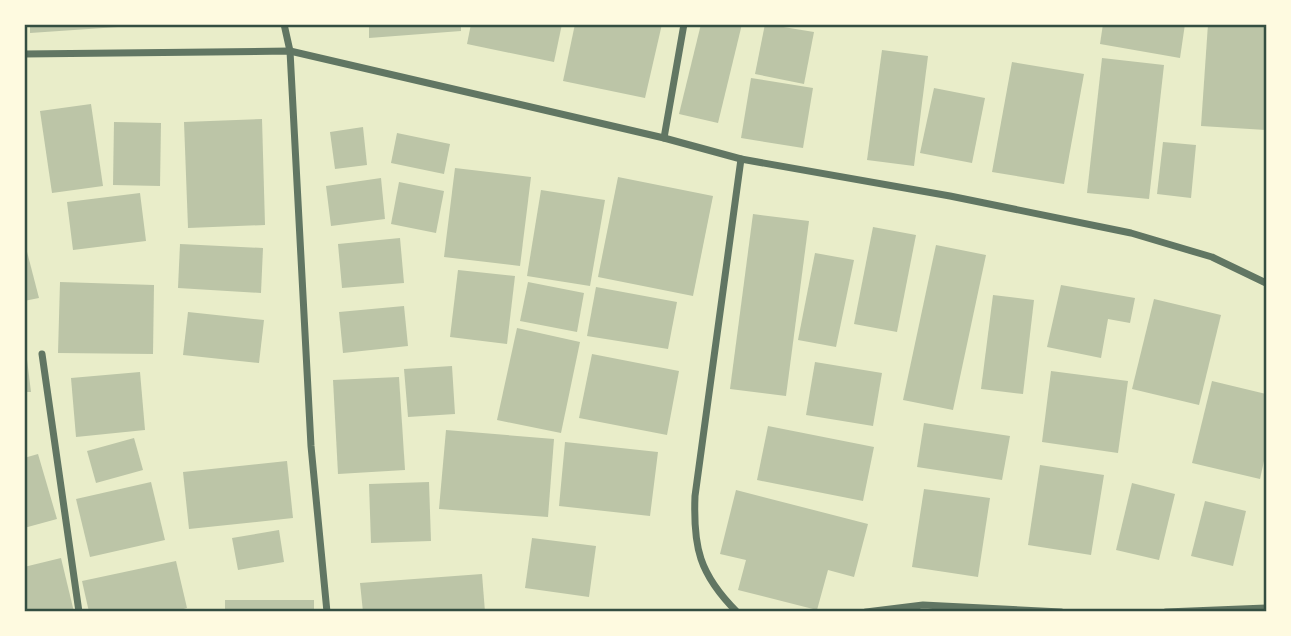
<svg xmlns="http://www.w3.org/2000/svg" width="1291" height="636" font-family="'PT Sans Narrow',sans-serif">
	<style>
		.building { fill: #bcc5a7 }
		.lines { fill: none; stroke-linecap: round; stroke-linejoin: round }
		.minor { stroke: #617663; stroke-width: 7 }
		.neatline { fill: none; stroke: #344e41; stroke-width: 2.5 }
	</style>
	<rect width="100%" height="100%" fill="#e9edc9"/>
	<g class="building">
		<polygon points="30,24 118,24 118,27 30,33"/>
		<polygon points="369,24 461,24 461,31 369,38"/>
		<polygon points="471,24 562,24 554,62 467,44"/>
		<polygon points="575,24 662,24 645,98 563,81"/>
		<polygon points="701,24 742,24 718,123 679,114"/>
		<polygon points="765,24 814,32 804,84 755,74"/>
		<polygon points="1103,24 1185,24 1180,58 1100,44"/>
		<polygon points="1208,24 1266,24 1266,130 1201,126"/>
		<polygon points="882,50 928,56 914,166 867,160"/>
		<polygon points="1102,58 1164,65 1149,199 1087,193"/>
		<polygon points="1012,62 1084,74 1064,184 992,172"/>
		<polygon points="751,78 813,88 803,148 741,138"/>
		<polygon points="934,88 985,98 972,163 920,153"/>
		<polygon points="91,104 103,186 52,193 40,111"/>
		<polygon points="262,119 265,225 188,228 184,122"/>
		<polygon points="114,122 161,123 160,186 113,185"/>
		<polygon points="363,127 367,165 335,169 330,132"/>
		<polygon points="397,133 450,144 444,174 391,163"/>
		<polygon points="1163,142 1196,145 1191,198 1157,194"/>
		<polygon points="455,168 531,177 520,266 444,257"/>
		<polygon points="618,177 713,196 693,296 598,277"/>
		<polygon points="381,178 385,219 331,226 326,186"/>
		<polygon points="399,182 444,191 436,233 391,224"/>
		<polygon points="541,190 605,200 590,286 527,276"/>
		<polygon points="140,193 146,241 73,250 67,202"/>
		<polygon points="753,214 809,221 786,396 730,389"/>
		<polygon points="873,227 916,235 897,332 854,324"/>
		<polygon points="400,238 404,283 342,288 338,244"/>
		<polygon points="25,244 39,298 24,301 24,245"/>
		<polygon points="180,244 263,248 261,293 178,288"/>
		<polygon points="936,245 986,255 953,410 903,400"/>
		<polygon points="815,253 854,260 836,347 798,340"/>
		<polygon points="458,270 515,276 507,344 450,337"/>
		<polygon points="60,282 154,285 153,354 58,353"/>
		<polygon points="528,282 584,293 577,332 520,321"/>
		<polygon points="1061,285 1135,298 1130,323 1108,319 1101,358 1047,347"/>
		<polygon points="596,287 677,302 668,349 587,336"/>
		<polygon points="993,295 1034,300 1023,394 981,389"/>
		<polygon points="1154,299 1221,315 1199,405 1132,389"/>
		<polygon points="404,306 408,346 343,353 339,312"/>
		<polygon points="188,312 264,320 259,363 183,355"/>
		<polygon points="517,328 580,342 561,433 497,420"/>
		<polygon points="24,335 31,392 24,392"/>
		<polygon points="592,354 679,371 667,435 579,418"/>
		<polygon points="815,362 882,373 873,426 806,415"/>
		<polygon points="452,366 455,414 408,417 404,369"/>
		<polygon points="1051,371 1128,381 1118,453 1042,442"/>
		<polygon points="140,372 145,430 76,437 71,378"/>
		<polygon points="399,377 405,470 338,474 333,380"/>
		<polygon points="1212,381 1266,394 1266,452 1260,479 1192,463"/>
		<polygon points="924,423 1010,436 1002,480 917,467"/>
		<polygon points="768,426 874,447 863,501 757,480"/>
		<polygon points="446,430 554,439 548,517 439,509"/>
		<polygon points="134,438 143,470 96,483 87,451"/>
		<polygon points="565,442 658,452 650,516 559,506"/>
		<polygon points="38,454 57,519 24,528 24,458"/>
		<polygon points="287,461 293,518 189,529 183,472"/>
		<polygon points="1040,465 1104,475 1091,555 1028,545"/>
		<polygon points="151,482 165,540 90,557 76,499"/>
		<polygon points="429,482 431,541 371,543 369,484"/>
		<polygon points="1132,483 1175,494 1159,560 1116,550"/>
		<polygon points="924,489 990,498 978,577 912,567"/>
		<polygon points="736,490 868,524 854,577 828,570 817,610 738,590 746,560 720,554"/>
		<polygon points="1205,501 1246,511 1233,566 1191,556"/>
		<polygon points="279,530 284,562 238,570 232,538"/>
		<polygon points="532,538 596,546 589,597 525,588"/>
		<polygon points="61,558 74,612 24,612 24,567"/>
		<polygon points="176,561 187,608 173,612 89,612 82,581"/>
		<polygon points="482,574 485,612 363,612 360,583"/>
		<rect x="225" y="600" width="89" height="12"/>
	</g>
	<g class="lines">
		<g class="minor">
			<polyline points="284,24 290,51 311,446 327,612"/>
			<polyline points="24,54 290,51 664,138 741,159 950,196 1131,233 1212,257 1266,283"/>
			<polyline points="664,138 684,24"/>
			<polyline points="42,354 79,612"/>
			<path d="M737,612C699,574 693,547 695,496L741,159"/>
			<polyline points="866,612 923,605 1061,612"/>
			<polyline points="1166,612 1266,608"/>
		</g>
	</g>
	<rect width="1291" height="636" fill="none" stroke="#fefae0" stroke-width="52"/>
	<rect x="26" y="26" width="1239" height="584" class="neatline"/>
</svg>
